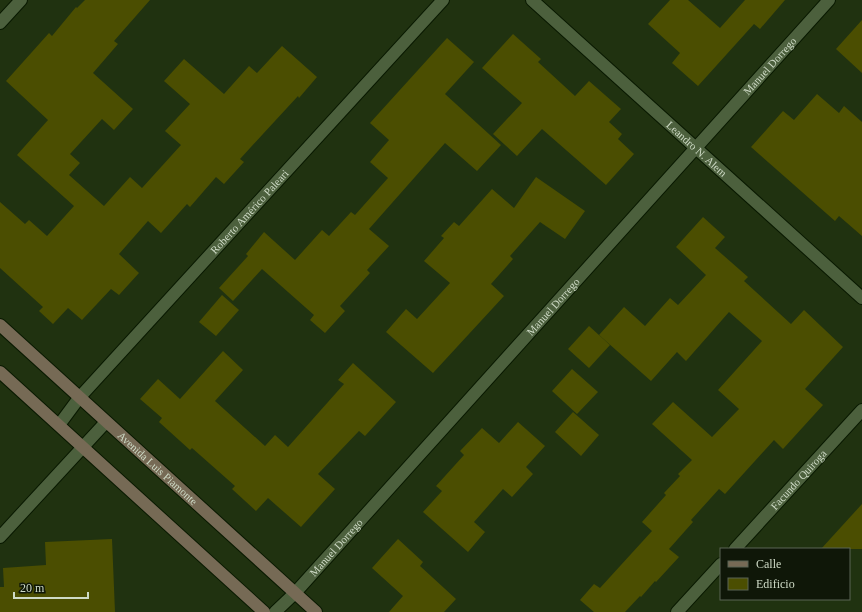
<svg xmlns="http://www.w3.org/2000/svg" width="862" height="612" font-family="Georgia,serif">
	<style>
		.building { fill: #4b4e01 }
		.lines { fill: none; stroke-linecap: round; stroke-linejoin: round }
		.street-casing { stroke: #091900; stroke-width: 14 }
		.secondary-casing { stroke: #091900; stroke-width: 14 }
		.street { stroke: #4c603d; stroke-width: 12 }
		.secondary { stroke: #766a55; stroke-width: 12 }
		.labels { text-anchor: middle; stroke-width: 4; stroke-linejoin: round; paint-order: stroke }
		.street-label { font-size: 11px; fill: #cedac6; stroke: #0f1708 }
	</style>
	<rect width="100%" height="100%" fill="#203210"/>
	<g class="building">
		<polygon points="85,0 150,0 114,41 118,44 93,73 133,109 114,130 102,119 70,154 80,163 69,175 104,206 130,177 142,188 181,145 165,131 190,104 164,81 184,59 224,94 249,66 257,73 282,46 317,77 299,98 298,96 240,159 244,162 224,184 216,177 190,207 187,204 161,233 148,221 119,254 139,273 119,295 111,289 82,320 68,308 53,324 39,311 43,307 0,268 0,202 25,224 29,220 47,236 74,206 17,155 48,120 6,81 49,33 52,36 76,7 77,8"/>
		<polygon points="670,0 688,0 720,28 745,0 785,0 760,29 754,24 698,86 672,63 680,53 648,24"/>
		<polygon points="862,20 862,73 836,49"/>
		<polygon points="513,34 541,59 538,62 575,96 589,81 621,109 609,122 622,134 618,139 634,154 606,185 542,129 517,156 493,134 522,103 482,68"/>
		<polygon points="447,38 474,62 445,94 501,145 477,171 445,143 369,229 389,246 367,270 370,273 340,306 345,311 325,333 310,320 314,315 262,269 233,301 219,288 248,256 246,254 264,232 295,260 322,230 329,236 351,212 355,215 388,178 370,162 389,140 370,123"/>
		<polygon points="817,94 839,113 844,106 862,122 862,236 839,216 835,221 751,147 783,111 794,120"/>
		<polygon points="536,177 585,211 565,239 540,222 510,256 513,259 491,284 504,296 433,373 386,332 406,309 417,319 450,283 424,261 444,238 441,236 454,222 459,226 492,189 514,208"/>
		<polygon points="703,217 725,237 715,248 748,277 744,281 791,324 804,310 843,347 805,389 823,405 783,449 774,440 725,494 719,489 691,520 693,522 669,549 679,557 656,582 655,581 641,597 640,596 625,612 594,612 580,600 594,584 600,588 652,531 642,522 666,495 664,493 680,476 678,474 692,460 652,424 673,402 712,437 739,409 718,390 762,341 729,312 686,361 677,352 651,381 599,335 624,307 645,326 670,298 678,305 706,275 676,247"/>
		<polygon points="222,295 239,310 216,336 199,322"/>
		<polygon points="589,326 610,345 589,368 568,349"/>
		<polygon points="223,351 243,370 215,401 265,446 275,435 288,447 344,384 338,380 353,363 396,402 365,436 359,431 318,474 335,489 301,527 268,498 256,511 232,489 235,486 192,448 190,450 159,422 162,418 140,399 158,379 180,399"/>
		<polygon points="572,369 598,392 577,414 552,391"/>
		<polygon points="573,412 599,435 581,456 555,432"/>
		<polygon points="518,422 545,446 526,467 533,474 512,497 503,489 474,522 485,532 468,552 423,512 442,491 436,486 464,455 460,451 482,428 499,443"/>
		<polygon points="862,504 862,549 821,549"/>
		<polygon points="112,539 115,612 0,612 0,587 4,587 3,568 46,565 45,542"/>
		<polygon points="398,539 423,562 420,566 456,599 444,612 389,612 403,596 372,568"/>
	</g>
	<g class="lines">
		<defs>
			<g id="street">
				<path id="s1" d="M532,0L862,298"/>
				<polyline points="0,23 21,0"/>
				<path id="s2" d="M59,425L79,398L443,0"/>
				<polyline points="0,537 106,422"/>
				<path id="s3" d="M735,549L862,410"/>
				<path id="s4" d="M275,612L295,593L829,0"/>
				<polyline points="677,612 721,564"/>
			</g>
			<g id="secondary">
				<path id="s5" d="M0,325L316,612"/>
				<polyline points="0,372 264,612"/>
			</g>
		</defs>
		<use href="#street" class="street-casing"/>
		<use href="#secondary" class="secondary-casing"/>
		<use href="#street" class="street"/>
		<use href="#secondary" class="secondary"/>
	</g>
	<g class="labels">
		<g class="street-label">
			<text dy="4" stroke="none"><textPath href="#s4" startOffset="737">Manuel Dorrego</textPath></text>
			<text dy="4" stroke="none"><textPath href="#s1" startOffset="222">Leandro N. Alem</textPath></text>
			<text dy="4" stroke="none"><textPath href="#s2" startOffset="286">Roberto Américo Paleari</textPath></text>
			<text dy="4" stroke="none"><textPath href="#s4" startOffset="413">Manuel Dorrego</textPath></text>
			<text dy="4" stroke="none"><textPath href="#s5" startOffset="213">Avenida Luis Piamonte</textPath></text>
			<text dy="4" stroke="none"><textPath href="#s3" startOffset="94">Facundo Quiroga</textPath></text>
			<text dy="4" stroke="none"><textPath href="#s4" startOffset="89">Manuel Dorrego</textPath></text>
		</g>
	</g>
	<rect x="720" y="548" width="130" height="52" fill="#0f1708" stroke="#5b6554"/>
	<rect x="728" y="561" width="20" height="6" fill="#766a55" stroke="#5b6554"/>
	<text x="756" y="568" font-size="12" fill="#cedac6">Calle</text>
	<rect x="728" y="578" width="20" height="12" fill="#4b4e01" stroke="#5b6554"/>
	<text x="756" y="588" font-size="12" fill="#cedac6">Edificio</text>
	<path d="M14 592v6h74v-6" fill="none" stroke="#cedac6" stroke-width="2"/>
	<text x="20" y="592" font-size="12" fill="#cedac6" stroke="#0f1708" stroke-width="3" paint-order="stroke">20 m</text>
</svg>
